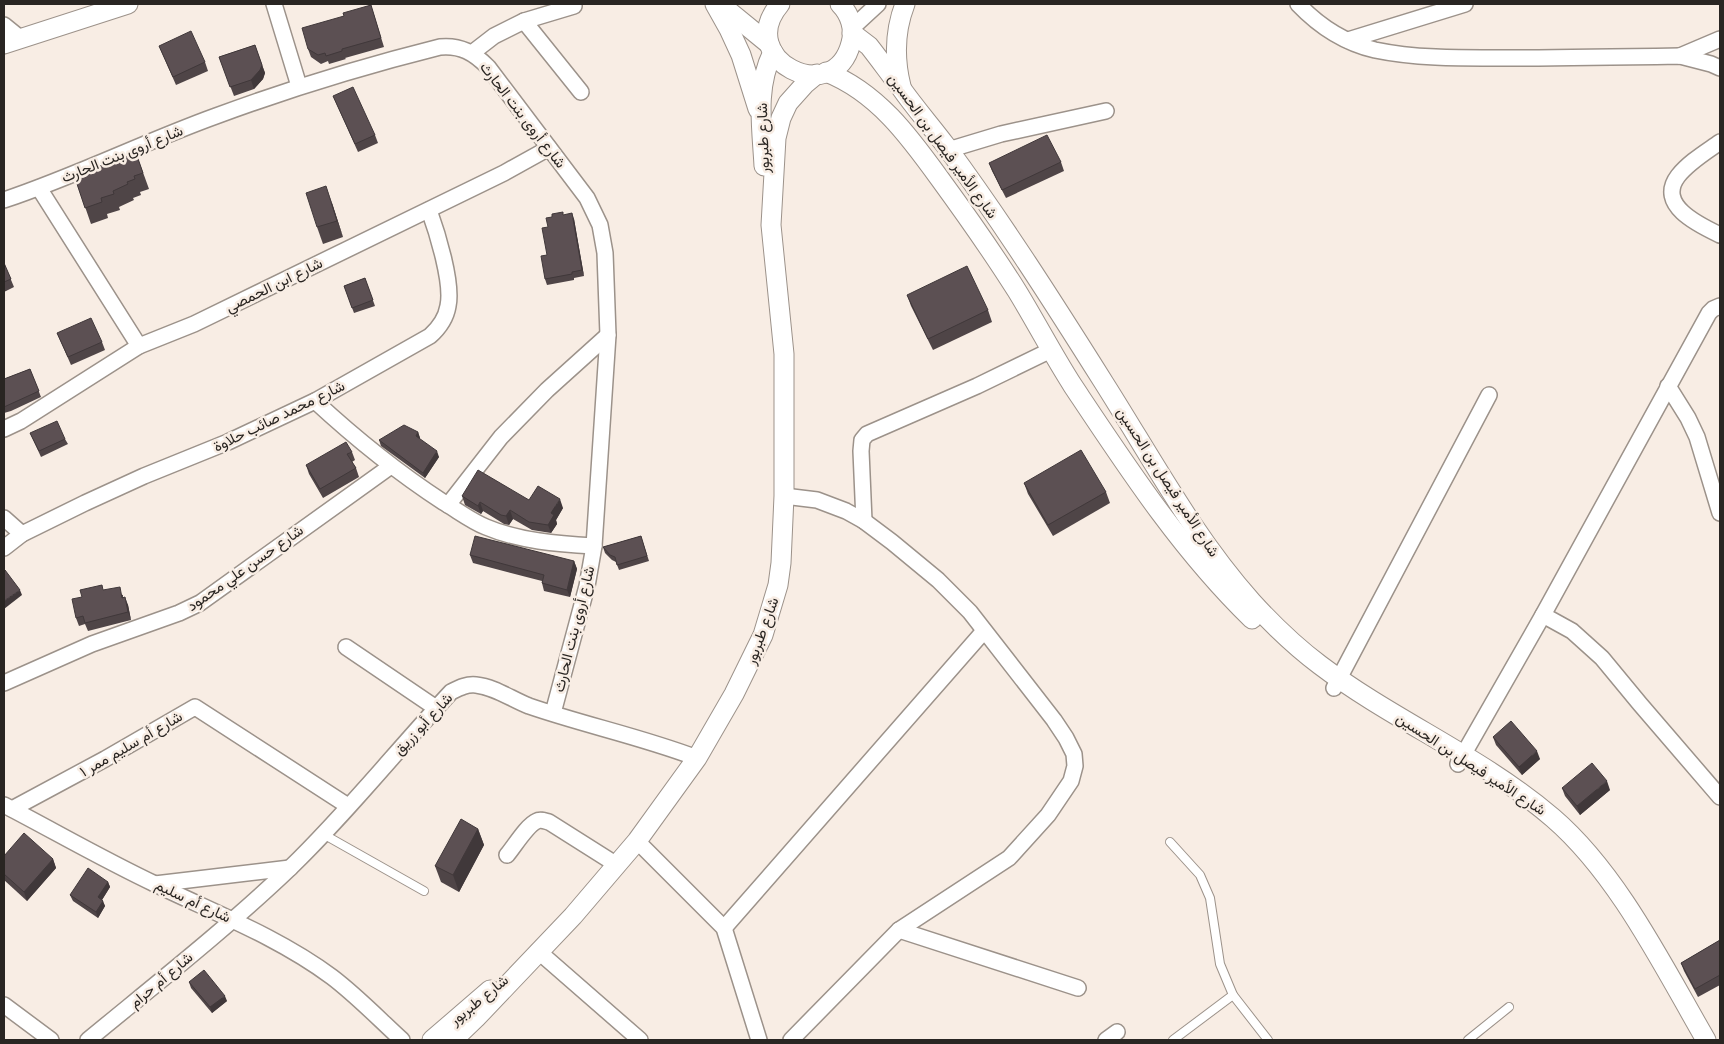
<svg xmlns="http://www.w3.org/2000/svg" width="1724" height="1044" font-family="Roboto,Vazirmatn,sans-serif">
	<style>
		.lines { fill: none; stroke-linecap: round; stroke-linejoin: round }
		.service-casing { stroke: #9c928a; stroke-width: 10 }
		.minor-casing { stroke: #9c928a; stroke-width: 18 }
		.tertiary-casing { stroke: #9c928a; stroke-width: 21 }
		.service { stroke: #fff; stroke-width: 8 }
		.minor { stroke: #fff; stroke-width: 15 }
		.tertiary { stroke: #fff; stroke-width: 19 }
		.wall { fill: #4f4547 }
		.shaded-wall { fill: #40383a }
		.building { fill: #5c5053; stroke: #40383a }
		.labels { text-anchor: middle; stroke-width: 5; stroke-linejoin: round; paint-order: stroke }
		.street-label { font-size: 15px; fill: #292522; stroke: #f8ede4 }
	</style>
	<rect width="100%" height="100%" fill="#f8ede4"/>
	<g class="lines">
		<defs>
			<g id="service">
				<polyline points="323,834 424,891"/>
				<polyline points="1170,842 1200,875 1210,898 1220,964 1233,995 1268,1040"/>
				<polyline points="1173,1040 1233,995"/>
				<polyline points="1468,1040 1509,1007"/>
			</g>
			<g id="minor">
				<polyline points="274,4 299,86"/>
				<path d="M1298,4C1319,26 1345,43 1375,50C1418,59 1465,58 1509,58C1566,58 1623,57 1680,56L1711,64L1720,68"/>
				<polyline points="524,21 581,92"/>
				<polyline points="4,25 20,38"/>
				<polyline points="852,28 878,4"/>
				<polyline points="1348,40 1465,4"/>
				<polyline points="472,53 494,36 524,21 574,6"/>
				<polyline points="1680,56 1720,39"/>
				<path d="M1720,142C1706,152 1689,162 1678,176C1656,205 1699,225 1720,235"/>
				<polyline points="948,150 1001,134 1106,111"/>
				<polyline points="39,188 139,346"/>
				<path d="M4,200C76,176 144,142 216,116C289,89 364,66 440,47C461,45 474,53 488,67L587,198L600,225L605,253L608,335L594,546L587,586L553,713"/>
				<polyline points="1668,386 1688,418 1697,437 1720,513"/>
				<path d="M315,401C355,438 397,472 443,502C457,510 471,521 486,527C519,541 558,544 594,546"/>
				<polyline points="4,429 21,421 139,346 194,324 504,173 549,148"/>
				<polyline points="784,496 817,500 846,511 864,521 892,542 938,580 970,612 1054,720 1066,738 1074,754 1075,766 1071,781 1048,815 1009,858 899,930 791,1040"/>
				<polyline points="448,505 501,437 547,390 608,335"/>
				<polyline points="4,518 22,534"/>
				<polyline points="864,521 861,451 862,440 867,434 977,386 1051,350"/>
				<path d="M4,548L22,534L85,503L144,476L228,442L315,401L430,336C439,328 446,318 448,306C453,283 437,232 429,210"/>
				<polyline points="1543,615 1572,631 1602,658 1640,704 1720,797"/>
				<polyline points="346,647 436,708"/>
				<polyline points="4,683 92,644 179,613 200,603 391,466"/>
				<polyline points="1334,688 1489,395"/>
				<polyline points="1458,764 1543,615 1709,313 1713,309 1720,306"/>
				<path d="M4,805C54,831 104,860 155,884C215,913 278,937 332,977C357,996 379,1019 402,1040"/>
				<polyline points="12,809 105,759 195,707 348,806"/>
				<polyline points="637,841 724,928 759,1040"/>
				<path d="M507,855C514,847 527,825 537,821C540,819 545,821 549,822L617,865"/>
				<polyline points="155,884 290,868"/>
				<polyline points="724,928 984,631"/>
				<polyline points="899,930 1078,988"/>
				<polyline points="538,951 640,1040"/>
				<polyline points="4,1005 51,1040"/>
				<path d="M88,1040C156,984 226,929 290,868C347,813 397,750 451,692C459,688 466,684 476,685C495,687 511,699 529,706C584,725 642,737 697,758"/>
				<polyline points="1106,1040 1117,1032"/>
			</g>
			<g id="tertiary">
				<polyline points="715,4 729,29 741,55 758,109"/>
				<polyline points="720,4 769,44"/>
				<path d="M780,4C733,59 834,110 851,43C855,29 850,14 840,4"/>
				<path d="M852,33L869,46C880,60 890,74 901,88C915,108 931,126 946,146C1002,222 1053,302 1104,383C1151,457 1193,536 1252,602C1273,625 1296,647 1320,665C1394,721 1482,757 1553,818C1618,874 1663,966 1706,1040"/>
				<polyline points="4,44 128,4"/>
				<path d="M826,72C877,92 909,136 940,179C967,216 993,253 1017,291C1036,322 1053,355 1073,386C1127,467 1181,550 1252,619"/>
				<path d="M901,86C894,58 895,30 905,4"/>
				<path d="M764,166C762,127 755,88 773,52"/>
				<polyline points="432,1040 490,990"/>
				<polyline points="453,1040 476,1018 573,916 637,841 697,758 734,694 763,635 778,585 781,563 784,496 784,354 771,225 776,138 781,118 788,103 805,84 817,74"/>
			</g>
		</defs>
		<use href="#service" class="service-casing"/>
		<use href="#minor" class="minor-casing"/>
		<use href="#tertiary" class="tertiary-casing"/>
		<use href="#service" class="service"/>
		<use href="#minor" class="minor"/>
		<use href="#tertiary" class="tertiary"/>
	</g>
	<g class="wall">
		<polygon points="371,5 384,47 345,58 346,59 329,64 328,61 321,64 311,57 308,49 344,16"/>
		<polygon points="255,45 265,73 263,79 254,89 234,96 219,57"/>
		<polygon points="159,46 205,62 208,71 176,85"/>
		<polygon points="333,96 375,135 378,143 358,152"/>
		<polygon points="136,153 149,189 140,192 141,195 133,198 134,200 119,207 120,210 107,214 108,218 91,224 74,175"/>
		<polygon points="1061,162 1064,171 1006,198 992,171 989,163"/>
		<polygon points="332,203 343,237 323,244 317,227"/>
		<polygon points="564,215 574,219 584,276 574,278 574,280 547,285 545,279 547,255"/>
		<polygon points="4,263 14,287 4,292"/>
		<polygon points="365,278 375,306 354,313 344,286"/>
		<polygon points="907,295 988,310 992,322 933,350 911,306"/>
		<polygon points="57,333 102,342 105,350 71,365"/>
		<polygon points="30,369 41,397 11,411 4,413 4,379"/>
		<polygon points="418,432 420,438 419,439 439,457 425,478 381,446 379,440"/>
		<polygon points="30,433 65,439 68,444 41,457"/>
		<polygon points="352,452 355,460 352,462 356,468 359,477 323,498 309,474 306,465"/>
		<polygon points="1024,483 1106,492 1110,503 1053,536 1028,494"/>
		<polygon points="462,496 529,500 563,508 556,520 557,524 551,533 532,530 513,519 509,525 504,524 483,511 481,514 465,505"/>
		<polygon points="641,536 649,561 619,570 616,562 612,560 605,553 603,547"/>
		<polygon points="470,555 574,561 577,569 570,597 544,591 542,583 542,581 473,563"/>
		<polygon points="104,590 123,595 123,597 128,605 131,620 88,631 85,624 79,626 76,618 82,597"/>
		<polygon points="1493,737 1540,759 1522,775 1496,745"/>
		<polygon points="1562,788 1610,790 1580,815 1565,796"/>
		<polygon points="478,829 484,845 459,892 441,882 435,866"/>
		<polygon points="4,856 53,859 56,868 27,901 4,880"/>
		<polygon points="108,882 110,887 102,900 105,906 98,918 73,901 70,895"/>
		<polygon points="1720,940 1720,985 1698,997 1684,971 1681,963"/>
		<polygon points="189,982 227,1001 212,1013 191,988"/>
	</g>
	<g class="shaded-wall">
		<polygon points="262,65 265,73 263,79 254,89 251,80"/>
		<polygon points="326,186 332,203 343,237 337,221"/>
		<polygon points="572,213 574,219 584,276 582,270"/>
		<polygon points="418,432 420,438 418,442 416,436"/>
		<polygon points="437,451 439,457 425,478 423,473"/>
		<polygon points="560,499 563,508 556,520 557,524 551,533 548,525 551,513"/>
		<polygon points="480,502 483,511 481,514 478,506"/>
		<polygon points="510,510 513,519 509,525 506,516"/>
		<polygon points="574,561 577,569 570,597 567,590"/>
		<polygon points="20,590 22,595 4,609 4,601"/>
		<polygon points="125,597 128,605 131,620 128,612"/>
		<polygon points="1537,751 1540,759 1522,775 1519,767"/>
		<polygon points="1607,781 1610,790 1580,815 1577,806"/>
		<polygon points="478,829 484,845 459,892 453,875"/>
		<polygon points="53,859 56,868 27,901 24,892"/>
		<polygon points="108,882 110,887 100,903 98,897"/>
		<polygon points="103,901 105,906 98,918 96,912"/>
		<polygon points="225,996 227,1001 212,1013 210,1007"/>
	</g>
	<g class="building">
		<polygon points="371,5 381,38 342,49 342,51 326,56 325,53 318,55 308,49 302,28 344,16 343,13"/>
		<polygon points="191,31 205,62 173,77 159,46"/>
		<polygon points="255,45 262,65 260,70 251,80 230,87 219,57"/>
		<polygon points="353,87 375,135 355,144 333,96"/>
		<polygon points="1047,135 1061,162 1002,190 989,163"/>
		<polygon points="136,153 143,173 134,176 135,179 127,182 128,184 113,191 114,194 101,198 102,202 85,208 74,175"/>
		<polygon points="326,186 337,221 317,227 306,193"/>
		<polygon points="563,212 563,215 572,213 582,270 572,272 572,274 545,279 541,256 547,255 542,228 548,227 546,218 552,217 552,214"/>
		<polygon points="4,263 11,279 4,282"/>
		<polygon points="967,266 988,310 928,339 907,295"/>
		<polygon points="365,278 373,300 352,308 344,286"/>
		<polygon points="91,318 102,342 68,357 57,333"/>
		<polygon points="30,369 39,391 4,407 4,379"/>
		<polygon points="57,421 65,439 39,451 30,433"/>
		<polygon points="404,425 418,432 416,436 437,451 423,473 379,440"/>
		<polygon points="346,442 352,452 347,454 356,468 320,489 306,465"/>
		<polygon points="1081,450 1106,492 1048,525 1024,483"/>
		<polygon points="478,470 529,500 538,486 560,499 551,513 554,515 548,525 529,522 510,510 506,516 501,515 480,502 478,506 462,496"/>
		<polygon points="475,536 574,561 567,590 542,583 544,575 470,555"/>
		<polygon points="641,536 647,556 617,565 615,557 610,555 603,547"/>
		<polygon points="5,570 20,590 4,601 4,571"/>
		<polygon points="102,585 103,590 120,587 122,598 125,597 128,612 85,623 83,616 76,618 72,599 82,597 80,590"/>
		<polygon points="1511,721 1537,751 1519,767 1493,737"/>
		<polygon points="1592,763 1607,781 1577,806 1562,788"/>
		<polygon points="461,819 478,829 453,875 435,866"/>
		<polygon points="24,833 53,859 24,892 4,874 4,856"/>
		<polygon points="88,868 108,882 98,897 103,901 96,912 70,895"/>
		<polygon points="1720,940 1720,975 1695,989 1681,963"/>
		<polygon points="204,970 225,996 210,1007 189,982"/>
	</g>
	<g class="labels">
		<g class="street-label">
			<text transform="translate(523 115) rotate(52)" y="5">شارع أروى بنت الحارث</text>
			<text transform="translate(763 138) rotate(-92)" y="5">شارع طبربور</text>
			<text transform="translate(943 146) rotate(54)" y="5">شارع الأمير فيصل بن الحسين</text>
			<text transform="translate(122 154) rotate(-22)" y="5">شارع أروى بنت الحارث</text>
			<text transform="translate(274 285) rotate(-26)" y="5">شارع ابن الحمصي</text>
			<text transform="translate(279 416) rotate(-26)" y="5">شارع محمد صائب حلاوة</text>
			<text transform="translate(1168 482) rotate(57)" y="5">شارع الأمير فيصل بن الحسين</text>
			<text transform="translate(245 568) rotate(-35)" y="5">شارع حسن علي محمود</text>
			<text transform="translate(574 629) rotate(-76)" y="5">شارع أروى بنت الحارث</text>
			<text transform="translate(762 631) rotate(-70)" y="5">شارع طبربور</text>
			<text transform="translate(423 724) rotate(-47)" y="5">شارع أبو زريق</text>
			<text transform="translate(131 744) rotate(-30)" y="5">شارع أم سليم ممر ١</text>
			<text transform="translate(1471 764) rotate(33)" y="5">شارع الأمير فيصل بن الحسين</text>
			<text transform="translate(193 901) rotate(25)" y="5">شارع أم سليم</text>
			<text transform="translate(161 980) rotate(-40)" y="5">شارع أم حرام</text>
			<text transform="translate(479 1000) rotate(-39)" y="5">شارع طبربور</text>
		</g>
	</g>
	<rect width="1724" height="1044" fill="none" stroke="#292522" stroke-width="10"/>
</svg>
